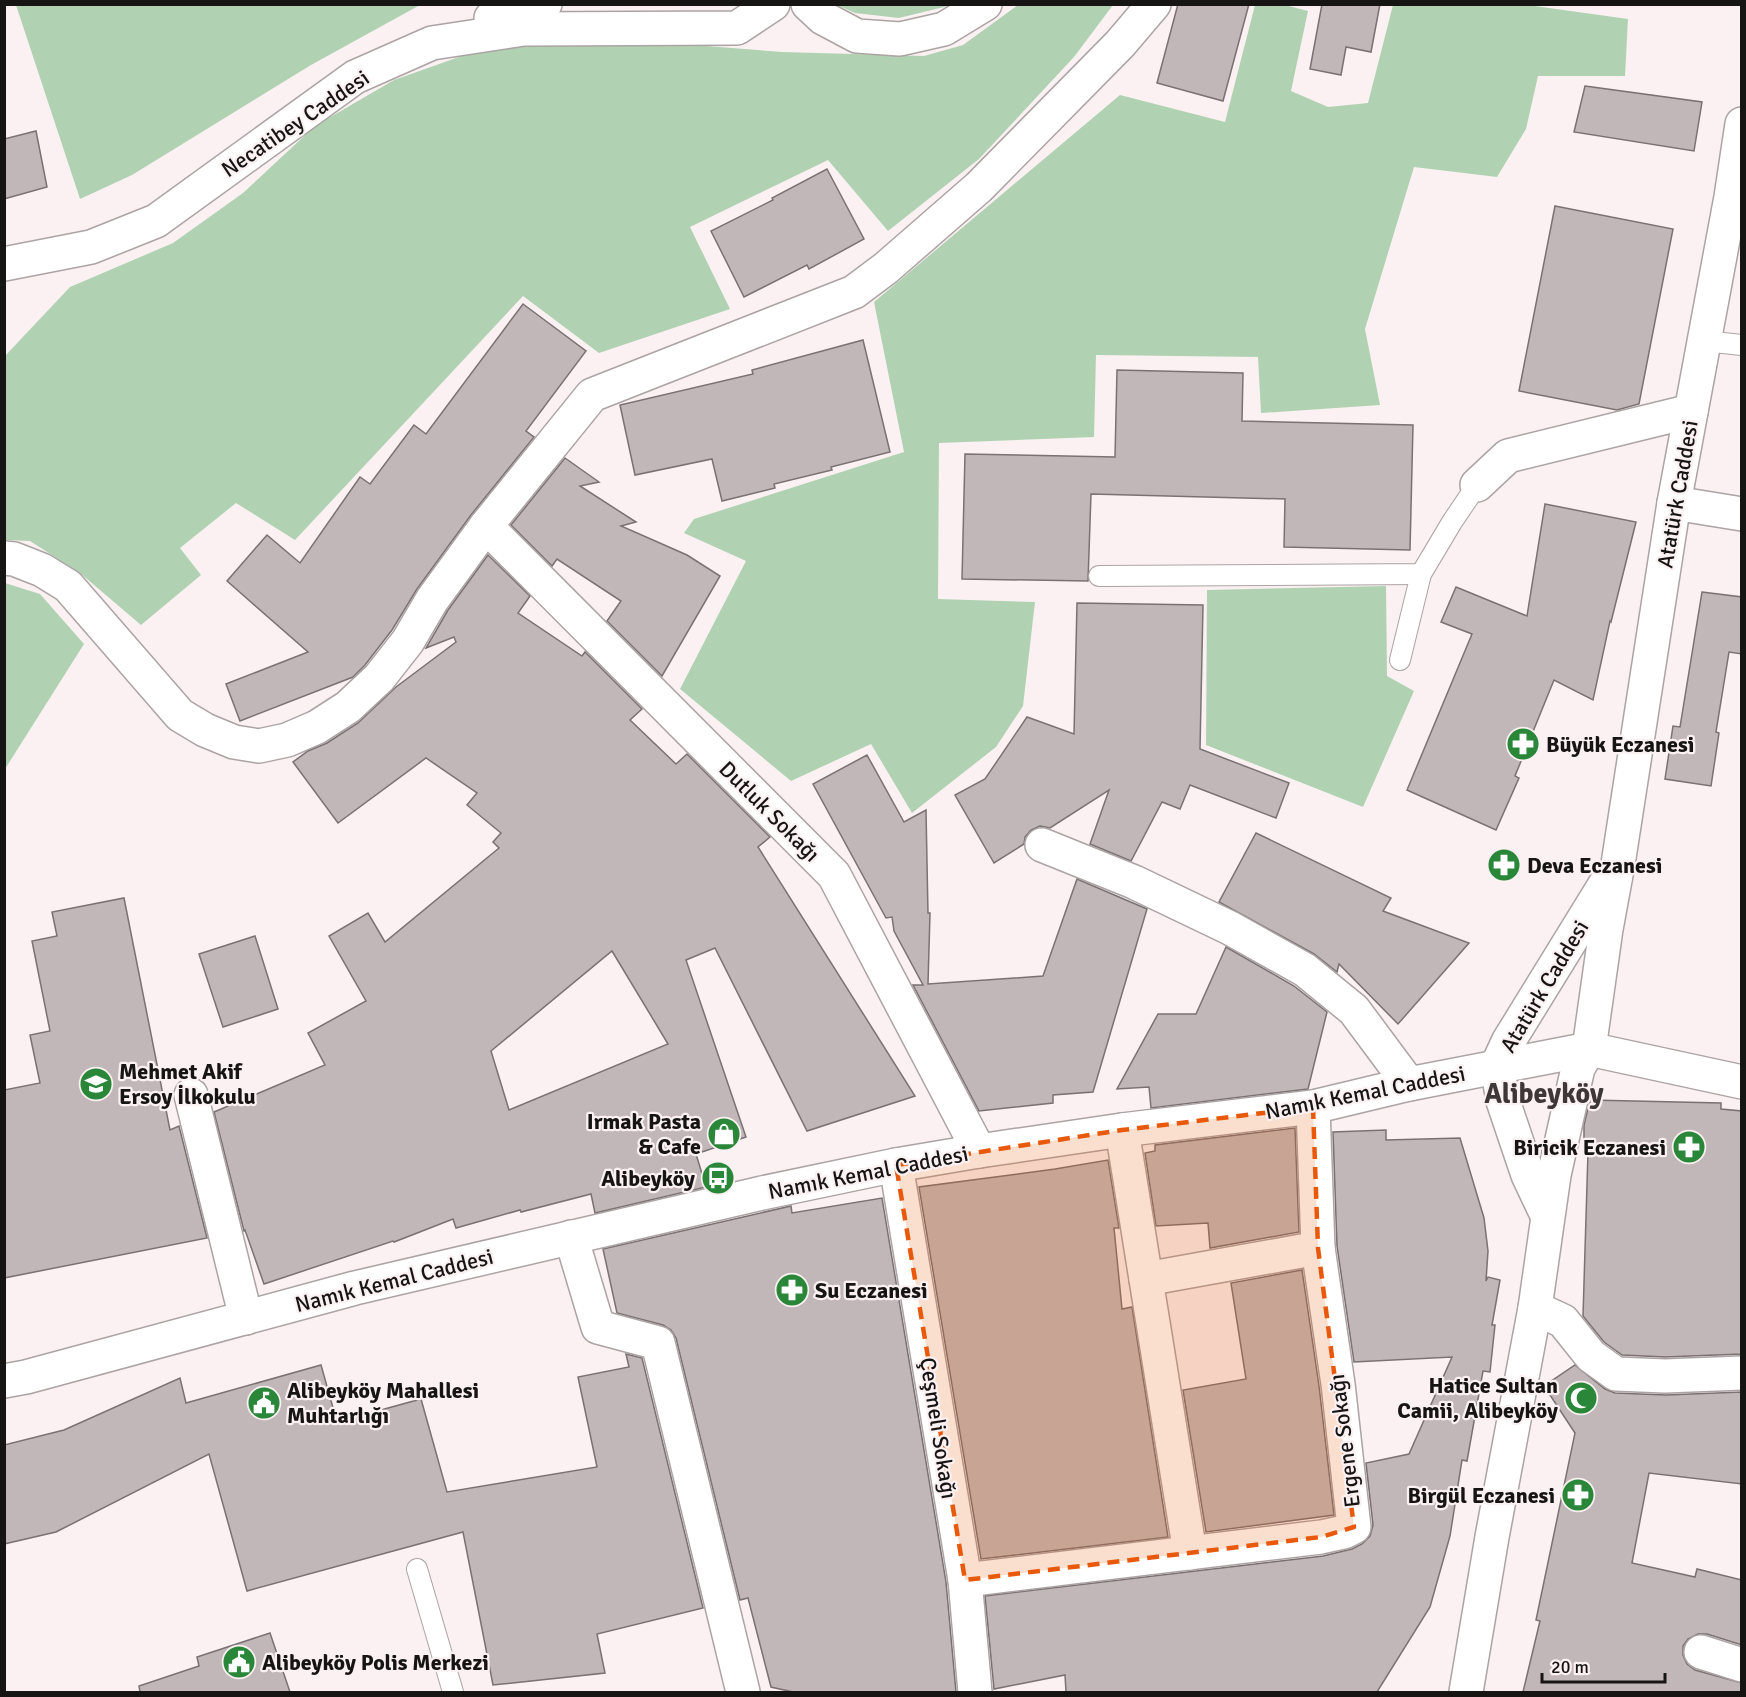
<svg xmlns="http://www.w3.org/2000/svg" width="1746" height="1697" font-family="Signika,sans-serif">
	<style>
		.green { fill: #b0d2b2 }
		.building { fill: #c1b7b8; stroke: #7a7172; stroke-width: 1.5; fill-rule: evenodd }
		.lines { fill: none; stroke-linecap: round; stroke-linejoin: round }
		.service-casing { stroke: #aca3a4; stroke-width: 22 }
		.minor-casing { stroke: #aca3a4; stroke-width: 36 }
		.secondary-casing { stroke: #aca3a4; stroke-width: 36 }
		.service { stroke: #fff; stroke-width: 20 }
		.minor { stroke: #fff; stroke-width: 33 }
		.secondary { stroke: #fff; stroke-width: 33 }
		.marked { fill: #e8590c; fill-opacity: 0.2; stroke: #e8590c; stroke-width: 4.5; stroke-dasharray: 12 8; stroke-linejoin: round }
		.labels { text-anchor: middle; stroke-width: 4.5; stroke-linejoin: round; paint-order: stroke }
		.street-label { font-size: 22px; fill: #171414; stroke: #fbf1f2 }
		.poi-label { font-size: 22px; font-weight: bold; fill: #171414; stroke: #fbf1f2; text-anchor: start }
		.district-label { font-size: 28px; font-weight: bold; fill: #3e3738; stroke: #fbf1f2 }
	</style>
	<rect width="100%" height="100%" fill="#fbf1f2"/>
	<g class="green">
		<polygon points="1521,4 1628,19 1625,76 1538,76 1526,129 1497,177 1414,167 1365,329 1380,405 1261,413 1258,357 1096,355 1094,437 939,443 938,599 1035,602 1023,706 996,747 912,813 871,744 791,781 680,689 746,561 684,533 694,519 904,452 874,302 1120,95 1225,122 1255,5 1285,5 1308,11 1291,91 1328,107 1368,103 1393,5"/>
		<polygon points="16,5 16,4 420,5 311,65 132,175 80,199"/>
		<polygon points="837,5 952,5 899,18 855,13"/>
		<polygon points="1018,5 1113,5 1074,57 979,159 888,231 828,160 690,227 730,309 599,353 523,296 295,540 236,503 180,548 201,575 141,625 80,573 30,541 5,540 4,357 70,287 173,243 243,193 315,126 394,80 473,52 524,43 642,41 782,52 924,56 963,45"/>
		<polygon points="5,583 40,594 84,644 5,769"/>
		<polygon points="1386,586 1387,676 1414,691 1363,807 1206,745 1207,590"/>
	</g>
	<g class="building">
		<polygon points="1178,4 1249,4 1223,101 1157,83"/>
		<polygon points="1322,4 1380,4 1371,52 1346,47 1341,75 1310,69"/>
		<polygon points="1585,86 1702,102 1694,151 1574,132"/>
		<polygon points="36,131 47,187 4,199 4,139"/>
		<polygon points="827,169 864,239 809,269 807,265 744,297 711,231 773,200 772,198"/>
		<polygon points="1555,206 1673,229 1639,404 1617,410 1519,391"/>
		<polygon points="523,304 586,351 526,431 534,437 471,515 417,589 392,630 365,665 353,677 240,721 226,684 308,652 227,581 267,535 300,563 360,477 370,484 414,425 426,434"/>
		<polygon points="863,340 890,452 831,467 832,470 774,484 775,488 722,501 712,459 635,475 620,405 753,374 752,370"/>
		<polygon points="1117,370 1243,373 1242,421 1413,425 1410,550 1284,547 1285,499 1091,494 1088,581 962,579 965,454 1115,457"/>
		<polygon points="565,458 599,482 580,486 636,522 621,526 687,555 720,576 662,676 607,621 621,601 557,559 552,566 511,525"/>
		<polygon points="1545,504 1636,522 1611,622 1610,621 1593,700 1554,680 1515,776 1519,778 1496,830 1407,790 1472,634 1441,622 1456,587 1527,616"/>
		<path d="M488,555L530,596L518,613L582,656L585,652L642,709L630,720L676,764L687,754L770,837L758,847L915,1096L807,1131L715,948L686,960L746,1137L696,1154L706,1187L595,1213L591,1194L521,1212L520,1210L456,1228L453,1219L394,1242L393,1241L264,1284L245,1230L244,1231L214,1112L325,1065L308,1033L366,1001L329,936L368,913L385,942L499,848L493,842L501,833L467,805L477,793L426,758L338,823L293,762L308,751L327,743L358,723L396,687L456,642L454,637L426,648L448,610ZM612,951L668,1044L509,1110L491,1051Z"/>
		<polygon points="1702,592 1742,597 1742,654 1729,652 1716,732 1719,733 1711,786 1665,779 1673,726 1680,727"/>
		<polygon points="1077,603 1203,605 1200,749 1289,783 1276,818 1190,785 1180,809 1162,802 1131,861 1090,844 1109,790 1050,828 1040,826 1031,830 1025,837 1024,844 994,863 955,795 985,779 1027,717 1074,734"/>
		<polygon points="867,755 904,822 926,810 928,913 930,913 928,984 1043,976 1077,879 1147,909 1093,1092 1053,1095 1053,1103 979,1111 913,985 923,985 894,931 892,917 886,918 813,784"/>
		<polygon points="1256,833 1391,898 1383,911 1469,943 1398,1024 1339,964 1337,972 1314,954 1219,902"/>
		<polygon points="124,898 170,1130 179,1126 207,1238 4,1278 4,1090 40,1083 30,1035 50,1031 32,941 57,936 52,912"/>
		<polygon points="255,936 278,1009 223,1027 199,954"/>
		<polygon points="1226,947 1294,986 1327,1012 1308,1089 1151,1108 1149,1087 1117,1089 1158,1014 1196,1014"/>
		<polygon points="1590,1100 1721,1103 1721,1109 1742,1111 1742,1354 1665,1357 1622,1355 1604,1342 1583,1316 1588,1152 1584,1152 1584,1125"/>
		<polygon points="1295,1128 1299,1232 1210,1248 1208,1223 1156,1226 1145,1153 1155,1151 1155,1145"/>
		<polygon points="1386,1130 1386,1140 1460,1138 1484,1218 1488,1251 1486,1281 1488,1277 1500,1280 1492,1325 1495,1325 1490,1372 1483,1371 1467,1461 1462,1460 1450,1536 1430,1607 1377,1692 1066,1692 1065,1675 994,1689 985,1596 1323,1556 1352,1549 1362,1544 1370,1536 1373,1525 1366,1463 1409,1454 1452,1357 1354,1362 1337,1246 1333,1132"/>
		<polygon points="1108,1160 1119,1228 1114,1228 1122,1309 1132,1307 1168,1537 981,1559 919,1187 1055,1169"/>
		<polygon points="882,1198 946,1582 956,1692 793,1692 771,1687 748,1598 740,1600 676,1338 671,1330 663,1325 617,1313 603,1249 791,1206 792,1213"/>
		<polygon points="1302,1270 1319,1386 1334,1515 1206,1532 1183,1390 1246,1379 1231,1283"/>
		<polygon points="626,1354 642,1358 703,1608 597,1634 605,1673 493,1685 463,1532 247,1591 209,1454 56,1532 4,1544 4,1445 64,1430 180,1378 186,1403 321,1365 337,1422 421,1399 447,1492 597,1467 578,1377 629,1367"/>
		<polygon points="1575,1365 1605,1389 1615,1393 1666,1395 1742,1392 1742,1484 1649,1473 1632,1563 1695,1577 1697,1569 1742,1580 1742,1645 1707,1634 1698,1634 1688,1639 1683,1646 1683,1655 1687,1664 1695,1670 1742,1683 1742,1692 1523,1692 1540,1621 1536,1620 1575,1433 1544,1386"/>
		<polygon points="270,1633 290,1692 140,1692 139,1686 199,1666 197,1657"/>
	</g>
	<g class="lines">
		<defs>
			<g id="service">
				<polyline points="1704,341 1742,345"/>
				<polyline points="1099,576 1421,574 1452,522 1477,485"/>
				<polyline points="1400,660 1421,574"/>
				<polyline points="417,1569 453,1692"/>
			</g>
			<g id="minor">
				<polyline points="808,4 823,18 857,36 900,39 944,29 985,4"/>
				<polyline points="491,18 511,9 545,4"/>
				<polyline points="4,264 91,247 156,221 355,77 432,43 524,29 737,28 773,4"/>
				<polyline points="1477,485 1508,456 1691,411"/>
				<polyline points="1674,503 1742,514"/>
				<polyline points="486,526 834,875 979,1151"/>
				<polyline points="4,558 14,559 42,570 68,586 180,715 205,730 234,742 259,746 287,740 317,727 348,707 379,678 408,641 432,600 486,526 592,395 854,292 886,268 979,187 1120,44 1154,4"/>
				<polyline points="1042,845 1134,882 1230,928 1305,970 1354,1010 1409,1084"/>
				<polyline points="191,1095 246,1318"/>
				<polyline points="1122,1130 1190,1553"/>
				<polyline points="896,1165 965,1580 975,1692"/>
				<polyline points="571,1237 598,1327 658,1343 743,1692"/>
				<polyline points="1146,1279 1318,1248"/>
				<polyline points="1535,1308 1563,1321 1591,1356 1616,1374 1665,1376 1742,1373"/>
				<polyline points="965,1580 1321,1537 1344,1532 1354,1527 1338,1384 1318,1248 1313,1107"/>
				<polyline points="1701,1652 1742,1665"/>
			</g>
			<g id="secondary">
				<polyline points="1547,1215 1528,1175 1503,1101 1497,1066 1508,1042 1606,883"/>
				<polyline points="4,1381 26,1377 355,1288 762,1193 896,1165 979,1151 1122,1130 1313,1107 1409,1084 1589,1049 1742,1082"/>
				<polyline points="1466,1692 1492,1537 1535,1308 1554,1175 1578,1068 1589,1049 1606,929 1618,864 1674,503 1731,197 1742,124"/>
			</g>
		</defs>
		<use href="#service" class="service-casing"/>
		<use href="#minor" class="minor-casing"/>
		<use href="#secondary" class="secondary-casing"/>
		<use href="#service" class="service"/>
		<use href="#minor" class="minor"/>
		<use href="#secondary" class="secondary"/>
	</g>
	<path class="marked" d="M1313,1107L1318,1248L1354,1527L1321,1537L965,1580L896,1165L1122,1130Z"/>
	<defs>
		<symbol id="pharmacy-disc" viewBox="-11 -11 22 22"><circle r="9.5" fill="#2a8739" stroke="#fbf1f2"/><path d="M-2-6h4v4h4v4h-4v4h-4v-4h-4v-4h4Z" fill="#fff"/></symbol>
		<symbol id="school-disc" viewBox="-11 -11 22 22"><circle r="9.5" fill="#2a8739" stroke="#fbf1f2"/><path d="M0-5L7-2L0 1L-7-2ZM-4 1L0 2.5L4 1V4Q0 6-4 4Z" fill="#fff"/></symbol>
		<symbol id="shop-disc" viewBox="-11 -11 22 22"><circle r="9.5" fill="#2a8739" stroke="#fbf1f2"/><path d="M-5-2.5h2.3a2.7 3.5 0 0 1 5.4 0H5L5.5 6h-11ZM-1.5-2.5h3a1.5 2.3 0 0 0-3 0Z" fill="#fff"/></symbol>
		<symbol id="bus-disc" viewBox="-11 -11 22 22"><circle r="9.5" fill="#2a8739" stroke="#fbf1f2"/><path d="M-5-6H5V4H4V6H2V4H-2V6H-4V4H-5ZM-3.5-4V0h7V-4ZM-3.5 1.2v1.5H-2V1.2ZM2 1.2v1.5H3.5V1.2Z" fill="#fff"/></symbol>
		<symbol id="mosque-disc" viewBox="-11 -11 22 22"><circle r="9.5" fill="#2a8739" stroke="#fbf1f2"/><path d="M3.5-4.9A6 6 0 1 0 3.5 4.9A5 5 0 1 1 3.5-4.9Z" fill="#fff"/></symbol>
		<symbol id="civic-disc" viewBox="-11 -11 22 22"><circle r="9.5" fill="#2a8739" stroke="#fbf1f2"/><path d="M-.6-6.5H3V-4.5H.6V-3L4-1V1h2V6H-6V1h2V-1L-.6-3ZM-1.2 2.5V6h2.4V2.5Z" fill="#fff"/></symbol>
	</defs>
	<g fill-rule="evenodd">
		<use href="#pharmacy-disc" x="1504" y="725" width="38" height="38"/>
		<use href="#pharmacy-disc" x="1485" y="846" width="38" height="38"/>
		<use href="#school-disc" x="77" y="1065" width="38" height="38"/>
		<use href="#shop-disc" x="705" y="1115" width="38" height="38"/>
		<use href="#pharmacy-disc" x="1670" y="1128" width="38" height="38"/>
		<use href="#bus-disc" x="699" y="1159" width="38" height="38"/>
		<use href="#pharmacy-disc" x="773" y="1271" width="38" height="38"/>
		<use href="#mosque-disc" x="1562" y="1379" width="38" height="38"/>
		<use href="#civic-disc" x="245" y="1384" width="38" height="38"/>
		<use href="#pharmacy-disc" x="1559" y="1476" width="38" height="38"/>
		<use href="#civic-disc" x="220" y="1643" width="38" height="38"/>
	</g>
	<g class="labels">
		<g class="street-label">
			<text transform="translate(295 123) rotate(-34)" y="8">Necatibey Caddesi</text>
			<text transform="translate(1677 494) rotate(-80)" y="8">Atatürk Caddesi</text>
			<text transform="translate(770 811) rotate(45)" y="8">Dutluk Sokağı</text>
			<text transform="translate(1544 986) rotate(-59)" y="8">Atatürk Caddesi</text>
			<text transform="translate(1365 1092) rotate(-11)" y="8">Namık Kemal Caddesi</text>
			<text transform="translate(868 1172) rotate(-11)" y="8">Namık Kemal Caddesi</text>
			<text transform="translate(394 1280) rotate(-14)" y="8">Namık Kemal Caddesi</text>
			<text transform="translate(939 1428) rotate(81)" y="8">Çeşmeli Sokağı</text>
			<text transform="translate(1344 1441) rotate(-97)" y="8">Ergene Sokağı</text>
		</g>
		<g class="poi-label">
			<text x="1546" y="752">Büyük Eczanesi</text>
			<text x="1527" y="873">Deva Eczanesi</text>
			<text x="119" y="1079">Mehmet Akif<tspan x="119" dy="25">Ersoy İlkokulu</tspan></text>
			<text x="701" y="1129" text-anchor="end">Irmak Pasta<tspan x="701" dy="25">&amp; Cafe</tspan></text>
			<text x="1666" y="1155" text-anchor="end">Biricik Eczanesi</text>
			<text x="695" y="1186" text-anchor="end">Alibeyköy</text>
			<text x="815" y="1298">Su Eczanesi</text>
			<text x="1558" y="1393" text-anchor="end">Hatice Sultan<tspan x="1558" dy="25">Camii, Alibeyköy</tspan></text>
			<text x="287" y="1398">Alibeyköy Mahallesi<tspan x="287" dy="25">Muhtarlığı</tspan></text>
			<text x="1555" y="1503" text-anchor="end">Birgül Eczanesi</text>
			<text x="262" y="1670">Alibeyköy Polis Merkezi</text>
		</g>
		<g class="district-label">
			<text x="1544" y="1103">Alibeyköy</text>
		</g>
	</g>
	<rect width="1746" height="1697" fill="none" stroke="#171414" stroke-width="12"/>
	<path d="M1542 1673v9h123v-9" fill="none" stroke="#171414" stroke-width="3"/>
	<text x="1551" y="1673" font-size="18" fill="#171414" stroke="#fbf1f2" stroke-width="4.5" paint-order="stroke">20 m</text>
</svg>
